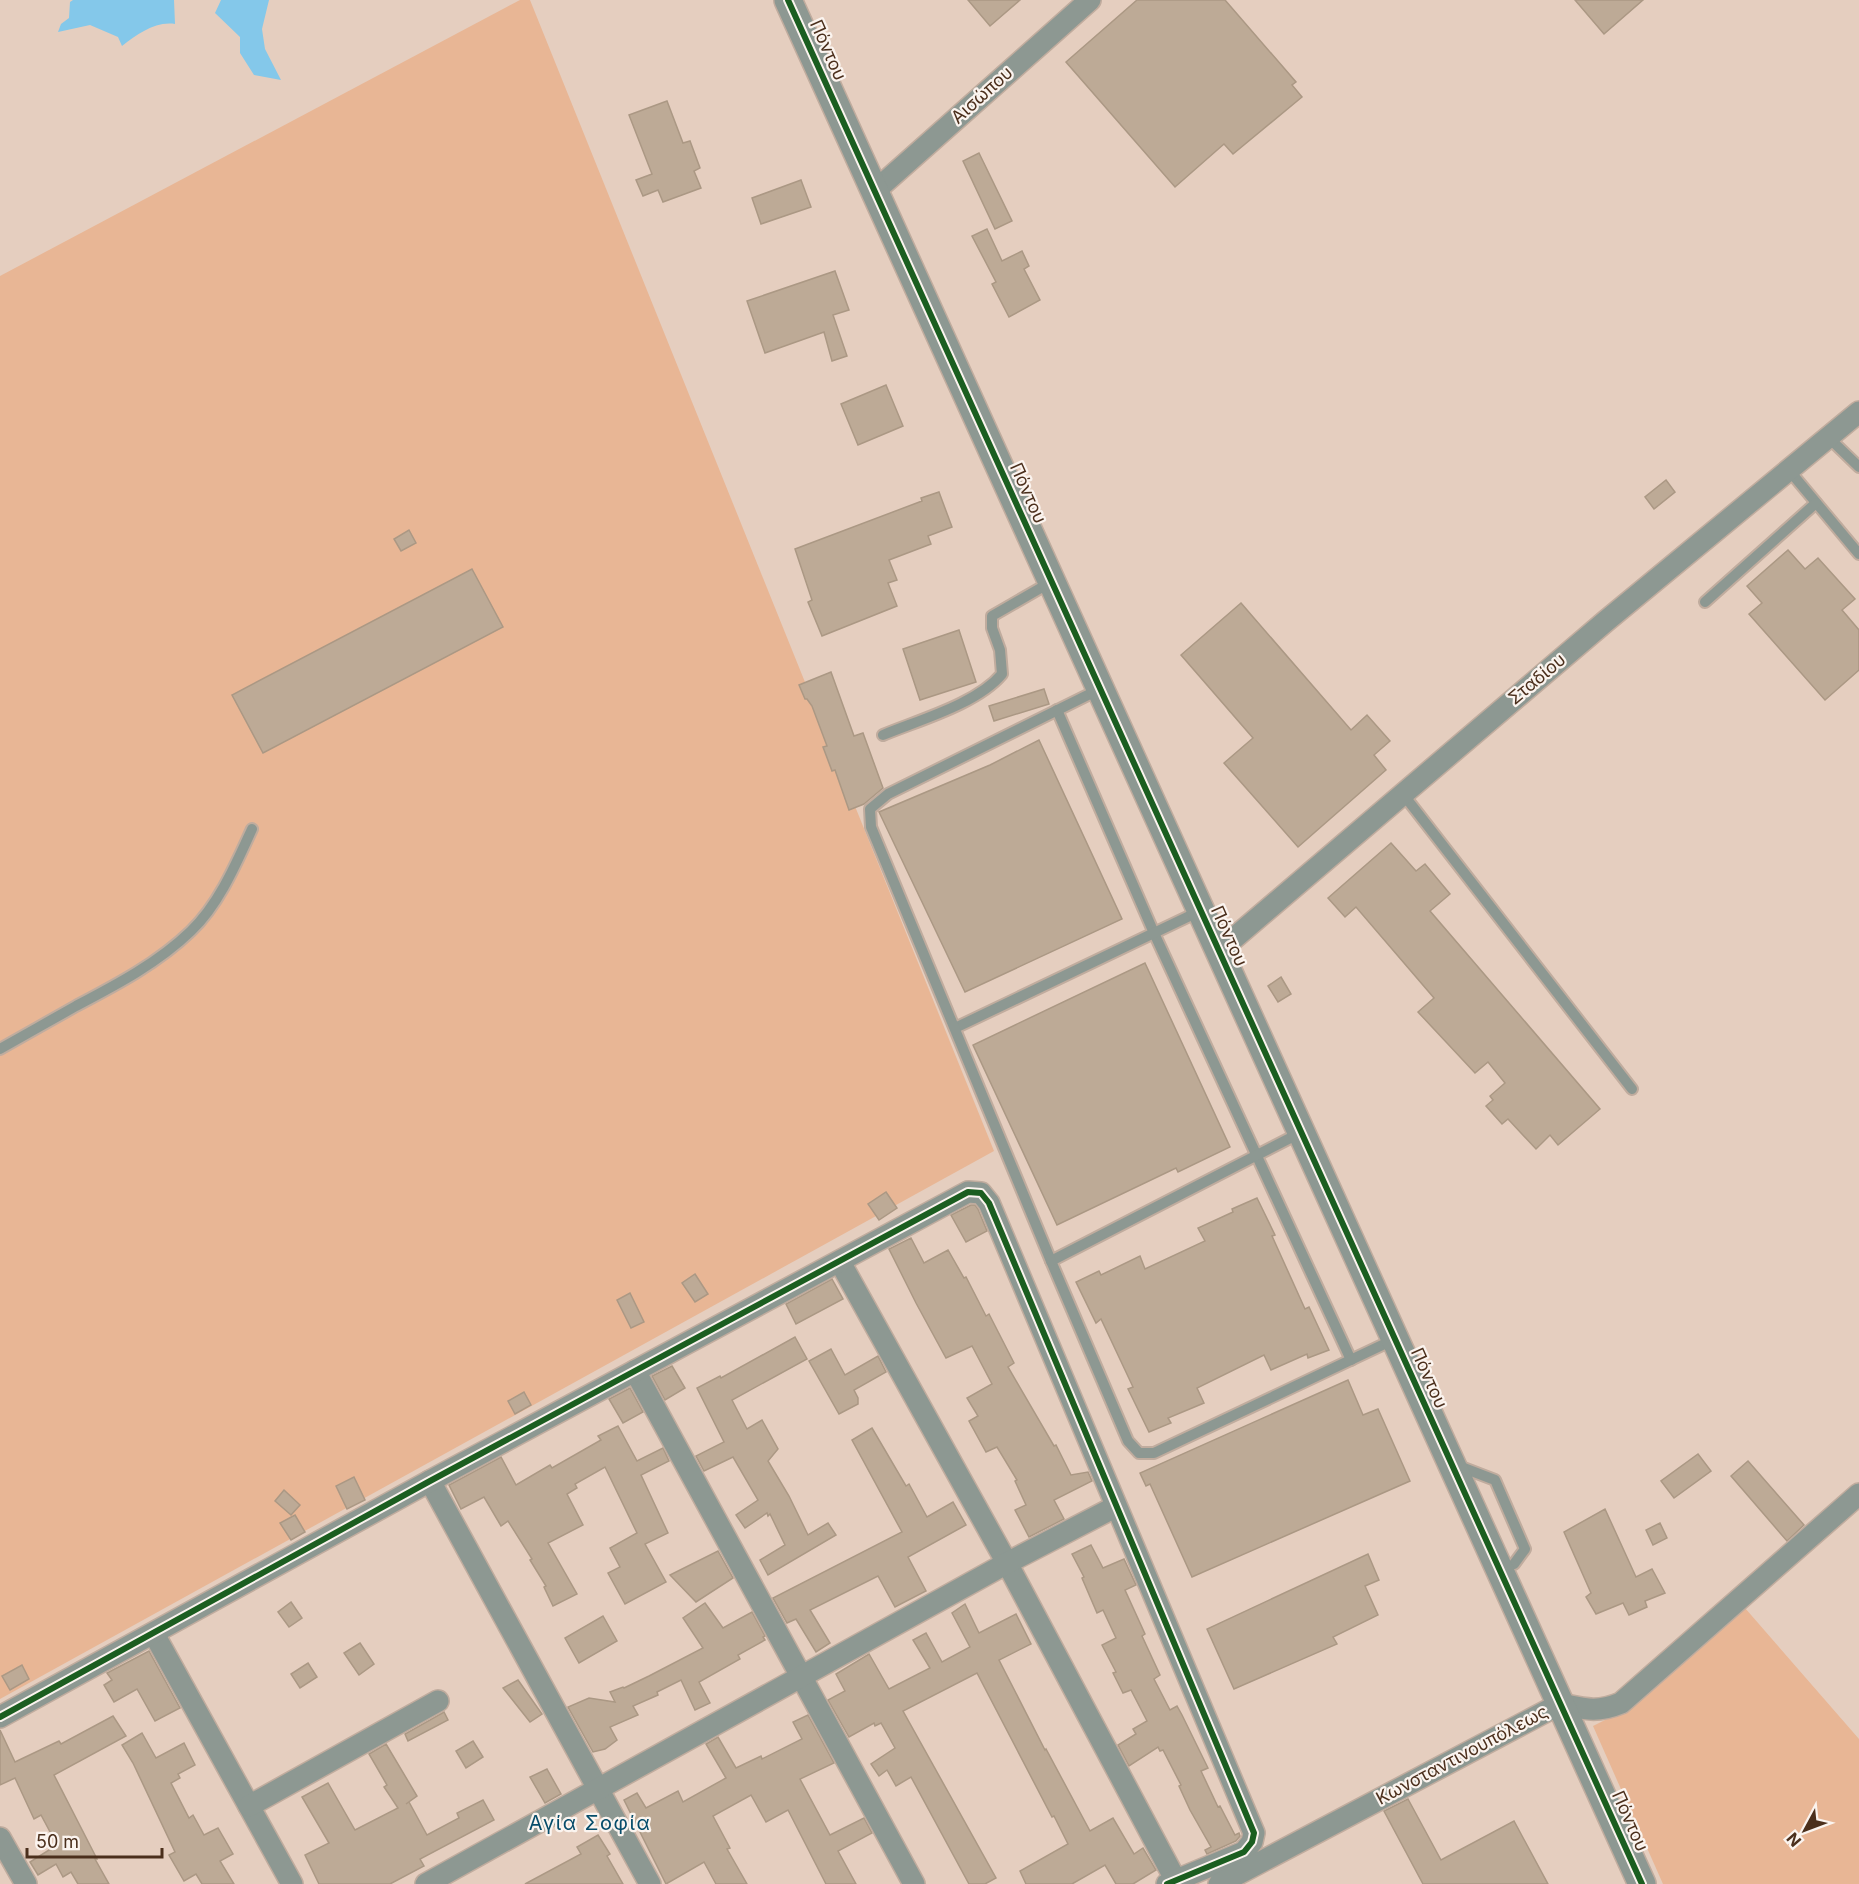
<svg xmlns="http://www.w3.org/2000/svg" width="1859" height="1884" font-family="Inter,sans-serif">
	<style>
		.green { fill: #e8b695 }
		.water { fill: #84c8ea }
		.building { fill: #bdaa96; stroke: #ab9884; stroke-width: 1.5 }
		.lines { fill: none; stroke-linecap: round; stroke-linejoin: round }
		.service-casing { stroke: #c0ac9e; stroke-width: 14 }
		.minor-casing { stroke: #c0ac9e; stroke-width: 24 }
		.tertiary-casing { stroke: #c0ac9e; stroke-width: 30 }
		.service { stroke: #8d9892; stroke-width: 10 }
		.minor { stroke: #8d9892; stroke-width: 21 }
		.tertiary { stroke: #8d9892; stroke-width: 27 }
		.cycleway-casing { stroke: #fbf4ef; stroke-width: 10 }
		.cycleway { stroke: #1b5e20; stroke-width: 6 }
		.labels { text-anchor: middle; stroke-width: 4.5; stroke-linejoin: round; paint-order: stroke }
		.street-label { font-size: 18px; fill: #4b2f1c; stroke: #fbf4ef }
		.neighbourhood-label { font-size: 20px; letter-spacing: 1.5px; fill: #064c6a; stroke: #fbf4ef }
	</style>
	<rect width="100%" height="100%" fill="#e5cebf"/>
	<g class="green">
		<polygon points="520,0 530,0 994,1151 0,1699 0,276"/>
		<polygon points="1745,1608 1859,1739 1859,1884 1663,1884 1593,1726 1633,1706"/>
	</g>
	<g class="water">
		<path d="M73,0H174L175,24C155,21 138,34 122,46L118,37L90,25L58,32L61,24L69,18L70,2Z"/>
		<polygon points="221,0 269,0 262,29 265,49 281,80 254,75 240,53 240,37 215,13"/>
	</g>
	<g class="building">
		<polygon points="968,0 1020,0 990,26"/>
		<polygon points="1137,0 1225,0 1296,82 1292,85 1302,97 1233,154 1224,144 1175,187 1066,62"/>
		<polygon points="1575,0 1643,0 1604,34"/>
		<polygon points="667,101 683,143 690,141 700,168 694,171 701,188 663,202 658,190 643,196 636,180 652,174 629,115"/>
		<polygon points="979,153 1012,221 995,229 963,161"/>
		<polygon points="801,180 811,207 761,224 752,198"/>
		<polygon points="987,229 1002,261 1022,251 1029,266 1024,269 1040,300 1009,317 992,284 996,282 972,236"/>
		<polygon points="835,271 849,310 833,315 847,356 832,361 824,332 765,353 747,301"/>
		<polygon points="886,385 903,426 858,445 841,404"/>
		<polygon points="1666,480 1675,492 1654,509 1645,497"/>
		<polygon points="939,492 952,527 928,536 931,544 889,560 897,580 888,583 897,606 822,636 808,602 812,600 795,549 922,501 921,498"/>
		<polygon points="409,530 416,543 401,551 394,539"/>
		<polygon points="1788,550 1805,569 1818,558 1855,599 1842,610 1859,630 1859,670 1825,700 1749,614 1762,603 1747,586"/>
		<polygon points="472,569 503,627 263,753 232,695"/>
		<polygon points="1241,603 1351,730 1367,715 1390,741 1374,755 1386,770 1298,847 1224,763 1253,738 1181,655"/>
		<polygon points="959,630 976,682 920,700 903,649"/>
		<polygon points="831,672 854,736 863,733 883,788 864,804 849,810 835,770 832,771 823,747 827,746 812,706 807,699 805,699 799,685"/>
		<polygon points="1044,689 1049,704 994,721 989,706"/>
		<polygon points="1039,740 1122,919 965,992 879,812 990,765"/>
		<polygon points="1391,843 1416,871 1425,864 1450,894 1430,911 1600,1109 1558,1145 1550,1135 1536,1149 1508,1119 1502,1124 1486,1106 1493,1100 1490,1096 1505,1083 1488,1062 1475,1073 1418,1012 1434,998 1356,907 1345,917 1328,898"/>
		<polygon points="1145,963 1230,1147 1178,1172 1176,1168 1057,1225 973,1045"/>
		<polygon points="1281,977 1291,994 1278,1002 1268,986"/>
		<polygon points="886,1192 897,1208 879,1220 868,1204"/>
		<polygon points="1257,1198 1275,1235 1272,1236 1305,1309 1309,1307 1329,1350 1308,1358 1307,1354 1271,1370 1264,1355 1197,1388 1204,1403 1168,1418 1171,1423 1149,1432 1128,1389 1133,1387 1101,1319 1096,1323 1076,1282 1099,1271 1101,1275 1140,1256 1145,1269 1205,1241 1198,1228 1233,1212 1232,1209"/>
		<polygon points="971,1205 975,1205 978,1209 987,1231 966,1242 951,1215"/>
		<polygon points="911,1238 924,1263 948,1250 964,1278 966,1277 986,1316 989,1314 1014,1363 1008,1367 1054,1446 1056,1445 1071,1475 1088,1472 1092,1481 1054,1500 1064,1519 1029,1537 1015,1510 1026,1505 1015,1481 1017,1480 997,1447 986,1452 969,1421 978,1416 967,1398 992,1384 972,1346 946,1358 916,1303 889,1249"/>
		<polygon points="695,1274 708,1294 695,1302 682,1283"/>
		<polygon points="832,1279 843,1299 796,1324 786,1304"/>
		<polygon points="630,1293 644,1322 631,1328 617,1300"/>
		<polygon points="795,1337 807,1359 732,1400 747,1429 762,1420 778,1449 768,1461 789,1496 808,1535 828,1523 836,1535 768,1575 760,1560 785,1545 770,1514 768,1516 767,1513 745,1528 736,1515 758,1500 733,1457 704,1471 696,1456 724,1442 697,1388 720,1376 721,1378"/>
		<polygon points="831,1349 845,1375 878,1356 886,1372 854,1390 858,1398 858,1404 839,1414 809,1361"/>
		<polygon points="672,1366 685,1388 665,1400 652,1376"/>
		<polygon points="1348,1380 1363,1415 1378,1409 1410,1481 1192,1577 1150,1484 1146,1486 1140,1473"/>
		<polygon points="630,1388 643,1412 623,1423 609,1399"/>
		<polygon points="524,1392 531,1405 515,1414 508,1401"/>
		<polygon points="618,1426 637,1461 663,1448 669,1461 641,1475 668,1533 645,1544 666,1582 625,1604 608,1573 620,1567 610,1548 637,1533 605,1467 575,1484 577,1488 567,1494 583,1525 548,1543 577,1594 553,1606 544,1587 546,1586 530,1560 532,1559 508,1521 501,1526 484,1497 461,1509 449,1485 501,1457 516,1485 550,1465 552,1468 601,1440 598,1436"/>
		<polygon points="872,1428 906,1486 909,1484 927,1517 953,1502 966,1525 908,1557 926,1591 895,1607 878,1576 810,1610 830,1643 816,1652 796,1619 787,1623 773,1598 902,1532 852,1440"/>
		<polygon points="1698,1454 1711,1471 1674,1498 1661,1481"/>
		<polygon points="1748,1461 1804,1525 1787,1541 1731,1476"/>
		<polygon points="354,1477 365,1500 347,1509 336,1486"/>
		<polygon points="284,1490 300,1505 291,1515 275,1501"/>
		<polygon points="1605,1509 1636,1577 1652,1569 1665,1593 1645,1601 1647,1607 1629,1615 1623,1603 1596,1614 1586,1597 1591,1593 1564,1532"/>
		<polygon points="295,1515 305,1532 291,1540 280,1523"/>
		<polygon points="1660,1523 1667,1538 1653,1545 1646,1530"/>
		<polygon points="1091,1545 1103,1568 1124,1559 1136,1585 1125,1590 1145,1634 1142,1636 1160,1675 1154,1679 1170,1710 1177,1706 1182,1715 1208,1768 1201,1771 1218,1807 1220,1806 1235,1835 1239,1833 1240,1836 1236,1841 1207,1854 1205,1850 1211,1847 1190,1810 1179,1786 1181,1785 1163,1750 1160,1751 1158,1747 1129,1766 1118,1745 1136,1734 1133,1729 1147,1721 1131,1690 1123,1693 1113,1673 1116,1672 1102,1645 1116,1638 1103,1610 1097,1613 1082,1578 1084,1577 1072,1554"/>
		<polygon points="718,1551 733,1578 696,1602 670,1575"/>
		<polygon points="1368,1554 1379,1580 1365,1586 1378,1615 1333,1637 1337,1644 1234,1689 1207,1629"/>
		<polygon points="291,1602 302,1618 289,1627 278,1612"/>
		<polygon points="705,1603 723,1628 752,1612 765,1636 763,1637 765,1640 738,1655 740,1659 699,1682 710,1703 695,1710 681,1680 657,1692 658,1695 633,1706 638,1715 610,1727 617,1740 605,1749 593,1752 568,1707 589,1698 615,1702 610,1692 623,1687 624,1688 649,1676 703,1648 683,1618"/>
		<polygon points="965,1604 979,1633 1016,1614 1031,1644 999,1660 1045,1750 1046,1749 1090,1831 1113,1818 1134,1854 1143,1848 1156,1870 1133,1884 1116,1884 1105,1865 1072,1884 1026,1884 1020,1871 1068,1844 1054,1816 1052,1817 977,1673 903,1711 996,1878 985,1884 969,1884 911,1777 896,1786 887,1770 879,1776 871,1764 895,1748 881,1723 875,1726 874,1723 849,1737 828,1700 845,1691 836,1674 869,1654 889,1689 930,1668 913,1640 926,1633 942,1662 970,1647 952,1613"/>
		<polygon points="603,1616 617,1641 579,1663 565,1638"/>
		<polygon points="360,1643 374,1664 359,1675 344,1653"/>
		<polygon points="149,1651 180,1708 155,1721 137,1689 114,1702 104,1685 112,1680 107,1673"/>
		<polygon points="308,1663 317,1677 300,1688 291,1674"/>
		<polygon points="22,1665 29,1679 10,1690 2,1676"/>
		<polygon points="518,1680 542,1714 530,1722 503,1688"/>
		<polygon points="444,1712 448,1720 408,1741 405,1734"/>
		<polygon points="808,1715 834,1763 800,1779 830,1835 864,1818 872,1833 838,1851 856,1884 826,1884 788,1810 766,1822 751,1795 713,1816 730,1848 727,1849 747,1884 716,1884 704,1862 666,1884 624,1800 637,1793 646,1808 678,1791 683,1802 726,1778 706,1744 718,1737 736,1768 761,1756 762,1759 802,1739 793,1722"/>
		<polygon points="113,1716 126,1736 54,1775 97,1859 95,1859 109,1884 78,1884 71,1872 63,1877 56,1864 38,1875 30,1862 57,1845 41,1815 34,1819 15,1778 0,1785 0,1730 15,1762 59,1741 61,1744"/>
		<polygon points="142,1733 156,1758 184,1743 195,1765 178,1774 180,1778 171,1783 189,1818 193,1815 204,1835 218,1828 233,1854 220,1861 234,1884 202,1884 196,1874 184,1881 169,1855 175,1852 133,1763 122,1745"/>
		<polygon points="473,1741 483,1757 466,1768 456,1751"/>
		<polygon points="386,1744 417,1796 406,1804 409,1802 427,1835 459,1818 457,1813 483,1800 494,1820 420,1859 424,1866 390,1884 319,1884 305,1855 329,1843 302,1797 328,1783 355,1830 398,1808 384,1787 387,1785 369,1754"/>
		<polygon points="547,1769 561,1794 545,1803 530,1777"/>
		<polygon points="1408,1799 1441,1860 1514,1821 1548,1884 1423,1884 1384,1811"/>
		<polygon points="598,1835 610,1854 607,1856 623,1884 525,1884 581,1854 577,1847"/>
	</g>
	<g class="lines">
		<defs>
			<g id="service">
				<polyline points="1828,437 1859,467"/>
				<polyline points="1788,469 1859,554"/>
				<polyline points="1705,602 1816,503"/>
				<polyline points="1057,710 1154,933 1351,1360"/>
				<path d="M883,735C919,720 977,704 1002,674L1000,650L992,628V616L1051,582"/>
				<polyline points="1403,794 1632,1089"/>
				<polyline points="955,1028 1200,911"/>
				<path d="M0,1049C25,1035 51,1020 76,1006C116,985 158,963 191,931C219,904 236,864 252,829"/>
				<polyline points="1300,1133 1051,1261 1128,1441 1139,1453 1154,1453 1395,1339"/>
				<polyline points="1051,1261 871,827 870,809 888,794 1100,689"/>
				<polyline points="1456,1465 1495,1480 1525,1549 1514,1564"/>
			</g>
			<g id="minor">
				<polyline points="875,191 1090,0"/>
				<polyline points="1219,951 1606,621 1859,412"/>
				<polyline points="840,1262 1007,1563 1175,1879"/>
				<polyline points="635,1371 914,1884"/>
				<polyline points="430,1481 650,1884"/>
				<polyline points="154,1634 292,1884"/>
				<polyline points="0,1717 430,1481 968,1192 981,1193 989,1203 1254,1833 1252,1842 1244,1852 1167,1884"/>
				<polyline points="249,1806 438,1701"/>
				<polyline points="0,1838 26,1884"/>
				<polyline points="426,1884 1007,1563 1115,1507"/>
				<path d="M1219,1884L1560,1704C1585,1709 1597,1713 1621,1703L1859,1494"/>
			</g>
			<polyline id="tertiary" points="788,0 1642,1884"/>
		</defs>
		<use href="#service" class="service-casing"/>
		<use href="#minor" class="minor-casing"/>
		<use href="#tertiary" class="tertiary-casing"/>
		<use href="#service" class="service"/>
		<use href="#minor" class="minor"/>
		<use href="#tertiary" class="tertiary"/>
		<defs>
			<g id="cycleway">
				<polyline points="788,0 1642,1884"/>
				<polyline points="0,1717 430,1481 968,1192 981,1193 989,1203 1254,1833 1252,1842 1244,1852 1167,1884"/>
			</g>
		</defs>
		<use href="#cycleway" class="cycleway-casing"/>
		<use href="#cycleway" class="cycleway"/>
	</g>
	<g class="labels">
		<g class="street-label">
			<text transform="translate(828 50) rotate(66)" y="6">Πόντου</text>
			<text transform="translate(982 95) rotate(-42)" y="6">Αισώπου</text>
			<text transform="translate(1028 493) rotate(66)" y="6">Πόντου</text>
			<text transform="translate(1537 679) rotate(-40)" y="6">Σταδίου</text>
			<text transform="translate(1229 936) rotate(66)" y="6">Πόντου</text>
			<text transform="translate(1429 1378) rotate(66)" y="6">Πόντου</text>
			<text transform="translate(1462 1755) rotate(-28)" y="6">Κωνσταντινουπόλεως</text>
			<text transform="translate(1630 1821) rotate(66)" y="6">Πόντου</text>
		</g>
		<g class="neighbourhood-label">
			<text x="590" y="1830">Αγία Σοφία</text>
		</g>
	</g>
	<g transform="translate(1805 1830) rotate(229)" stroke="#fbf4ef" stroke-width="4.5" paint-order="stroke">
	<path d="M0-4.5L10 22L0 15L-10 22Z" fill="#4b2f1c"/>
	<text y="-9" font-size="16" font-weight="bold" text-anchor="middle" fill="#4b2f1c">N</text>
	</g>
	<path d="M27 1848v9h135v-9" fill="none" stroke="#4b2f1c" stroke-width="3"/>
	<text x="36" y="1848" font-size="18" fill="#4b2f1c" stroke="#fbf4ef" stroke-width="4.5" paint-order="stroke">50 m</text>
</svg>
